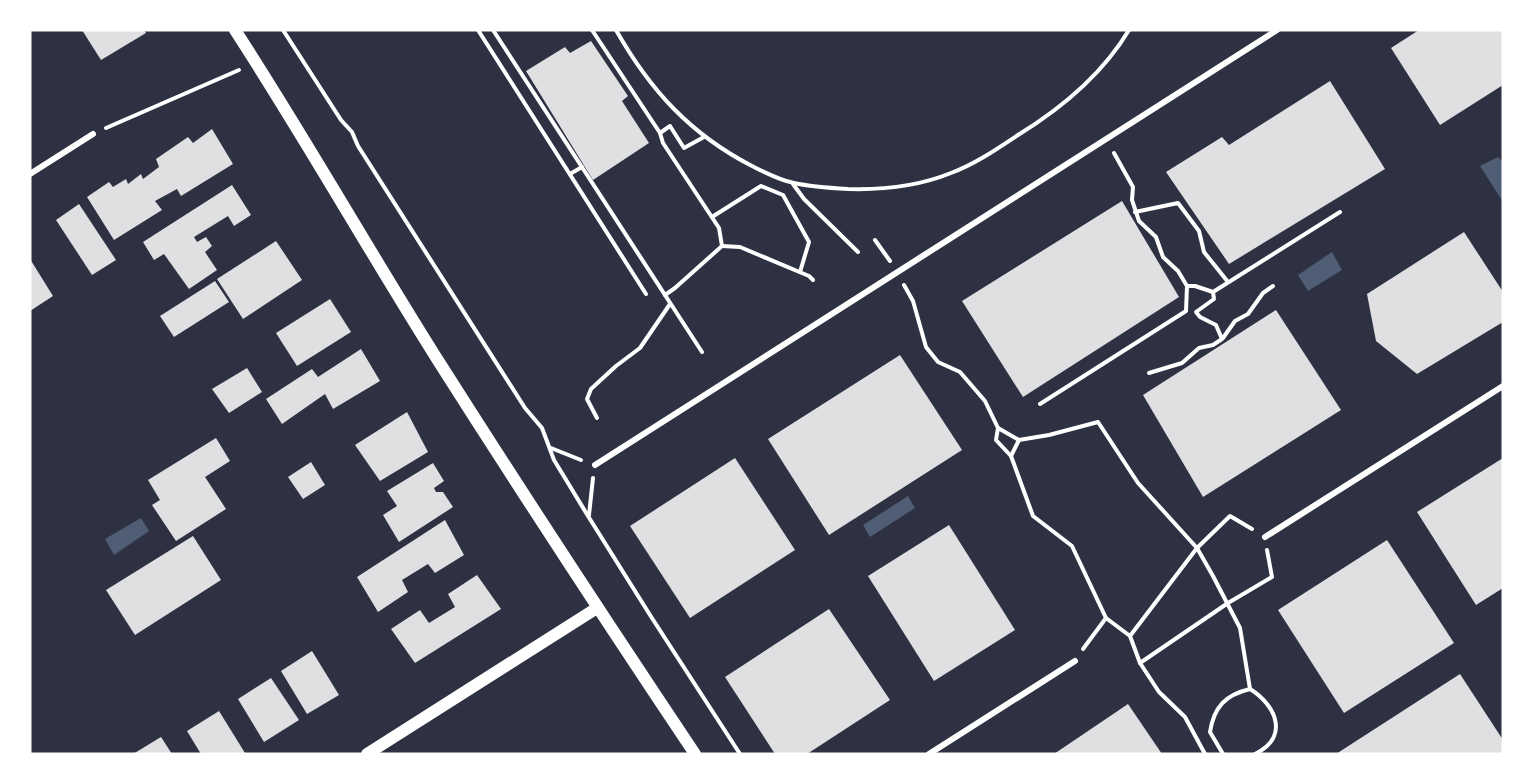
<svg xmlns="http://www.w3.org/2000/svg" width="1533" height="784" font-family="Figtree,sans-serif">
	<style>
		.water { fill: #4f5d75 }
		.building { fill: #e0e0e3 }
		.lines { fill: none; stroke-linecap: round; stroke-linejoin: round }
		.path { stroke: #fff; stroke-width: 4 }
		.minor { stroke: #fff; stroke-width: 6 }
		.secondary { stroke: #fff; stroke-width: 12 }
	</style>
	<rect width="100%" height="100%" fill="#2d3142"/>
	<g class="water">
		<polygon points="1498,157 1503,162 1503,202 1480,166"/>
		<polygon points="1332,252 1342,270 1308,291 1298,275"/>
		<polygon points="908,496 915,508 870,537 863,525"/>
		<polygon points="141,518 149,531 114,555 105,539"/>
	</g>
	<g class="building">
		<polygon points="82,30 144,30 146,33 101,60"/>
		<polygon points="1419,30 1503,30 1503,85 1440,125 1391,48"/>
		<polygon points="591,41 628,96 622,101 649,143 593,180 526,71 565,47 570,53"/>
		<polygon points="1330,81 1385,169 1229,264 1166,172 1222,137 1229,145"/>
		<polygon points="212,129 233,164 181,196 177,189 155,201 162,210 114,240 87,197 109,182 113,187 126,179 128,184 141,174 143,179 159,167 156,159 188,137 193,143"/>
		<polygon points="232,185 251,215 234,226 228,216 194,237 197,242 206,237 212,246 205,252 217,270 189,289 164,254 154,260 143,242"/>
		<polygon points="1122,201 1179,297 1023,397 962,301"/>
		<polygon points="79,204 116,260 92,275 56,220"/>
		<polygon points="1464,232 1503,292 1503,322 1417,374 1376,341 1367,294"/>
		<polygon points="276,241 302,280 243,319 217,279"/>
		<polygon points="30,259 53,296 30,311"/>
		<polygon points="215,281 229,302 174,337 160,316"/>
		<polygon points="330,299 351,332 297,366 276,333"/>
		<polygon points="1276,310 1341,410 1203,497 1143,395"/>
		<polygon points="361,349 380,381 333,409 325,394 282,424 266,399 312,369 318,377"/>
		<polygon points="900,355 962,450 829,535 768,439"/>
		<polygon points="247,368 262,392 229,413 212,389"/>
		<polygon points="407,412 428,452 380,481 355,445"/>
		<polygon points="216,438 230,461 205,477 226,509 176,541 152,505 160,500 148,480"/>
		<polygon points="735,458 795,550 690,618 630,526"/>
		<polygon points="1503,458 1503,588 1476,605 1417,512"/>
		<polygon points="311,462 325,485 303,499 288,477"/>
		<polygon points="433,463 444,481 434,488 436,492 443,492 453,507 399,542 383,515 397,506 387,491"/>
		<polygon points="445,520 464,555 435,573 428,564 402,580 408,592 378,612 357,577"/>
		<polygon points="949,525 1015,630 934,681 868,576"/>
		<polygon points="193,536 221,580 135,635 106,590"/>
		<polygon points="1387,540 1454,643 1344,713 1278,610"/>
		<polygon points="477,575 501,609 415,663 391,629 420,610 429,623 455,607 448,594"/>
		<polygon points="829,609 890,700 807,754 775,754 725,677"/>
		<polygon points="312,651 339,695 307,714 281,671"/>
		<polygon points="1460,674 1503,740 1503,754 1336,754"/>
		<polygon points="271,678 299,720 264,742 238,699"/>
		<polygon points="1128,704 1162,754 1054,754"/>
		<polygon points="219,711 245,753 244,754 201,754 187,731"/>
		<polygon points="161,737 172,754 133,754"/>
	</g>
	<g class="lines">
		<g class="path">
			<polyline points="283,30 341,120 352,132 358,146 525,408 542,428 554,460 588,516 650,615 740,754"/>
			<polyline points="478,30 646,294"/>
			<polyline points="493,30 702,352"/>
			<polyline points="592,30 660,133 670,126 684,148 704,137"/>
			<path d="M616,30C650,90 690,134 752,166C766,173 779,180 794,183C812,187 830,188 848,189C882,190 919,186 951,173C975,164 997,149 1018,135C1062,108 1102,75 1129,30"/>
			<polyline points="106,128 239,70"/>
			<polyline points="660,133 663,143 719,228 722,246 675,288 665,295"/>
			<polyline points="570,174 582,167"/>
			<polyline points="793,184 804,199 858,252"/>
			<polyline points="1135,212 1178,203 1199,231 1204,252 1228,282"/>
			<polyline points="712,217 761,186 783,195 809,242 800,272"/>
			<polyline points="875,240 890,261"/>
			<polyline points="722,246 740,247 809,276 813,280"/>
			<polyline points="904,285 913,301 926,347 938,362 960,372 985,401 998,428 996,440 1011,456 1033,516 1072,546 1106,618 1130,636 1197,548 1230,516 1252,529"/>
			<polyline points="1187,286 1195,286 1213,292 1340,212"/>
			<polyline points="1223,338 1235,321 1248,314 1263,293 1273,286"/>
			<polyline points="1149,373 1182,363 1199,348 1213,345 1222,339 1216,325 1200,317 1196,312 1214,299 1213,292"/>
			<polyline points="1040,404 1186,311 1187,286 1178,271 1163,257 1156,237 1139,221 1132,200 1133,187 1114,153"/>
			<polyline points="597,418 587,399 591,389 616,366 640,348 670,304"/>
			<polyline points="998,428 1019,440 1049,435 1098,422 1138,483 1197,548 1213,576 1240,628 1250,689"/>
			<polyline points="551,448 581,460"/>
			<polyline points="1011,456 1019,440"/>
			<polyline points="589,515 593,478"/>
			<polyline points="1130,636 1140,663 1159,692 1185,717 1205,754"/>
			<polyline points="1083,649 1106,618"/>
			<polyline points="1140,663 1228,603 1272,577 1267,550"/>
			<path d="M1223,754L1210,732C1214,707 1225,695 1250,689C1276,705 1290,737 1255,754"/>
		</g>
		<g class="minor">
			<polyline points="30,174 93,134"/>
			<polyline points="595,465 1277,30"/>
			<polyline points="1265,537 1503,386"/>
			<polyline points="929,754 1075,661"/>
		</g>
		<g class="secondary">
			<path d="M235,30C306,139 370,253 439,362C523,494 608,624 695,754"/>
			<polyline points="367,754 597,608"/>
		</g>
	</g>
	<rect width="1533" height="784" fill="none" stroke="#ffffff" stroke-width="63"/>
</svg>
